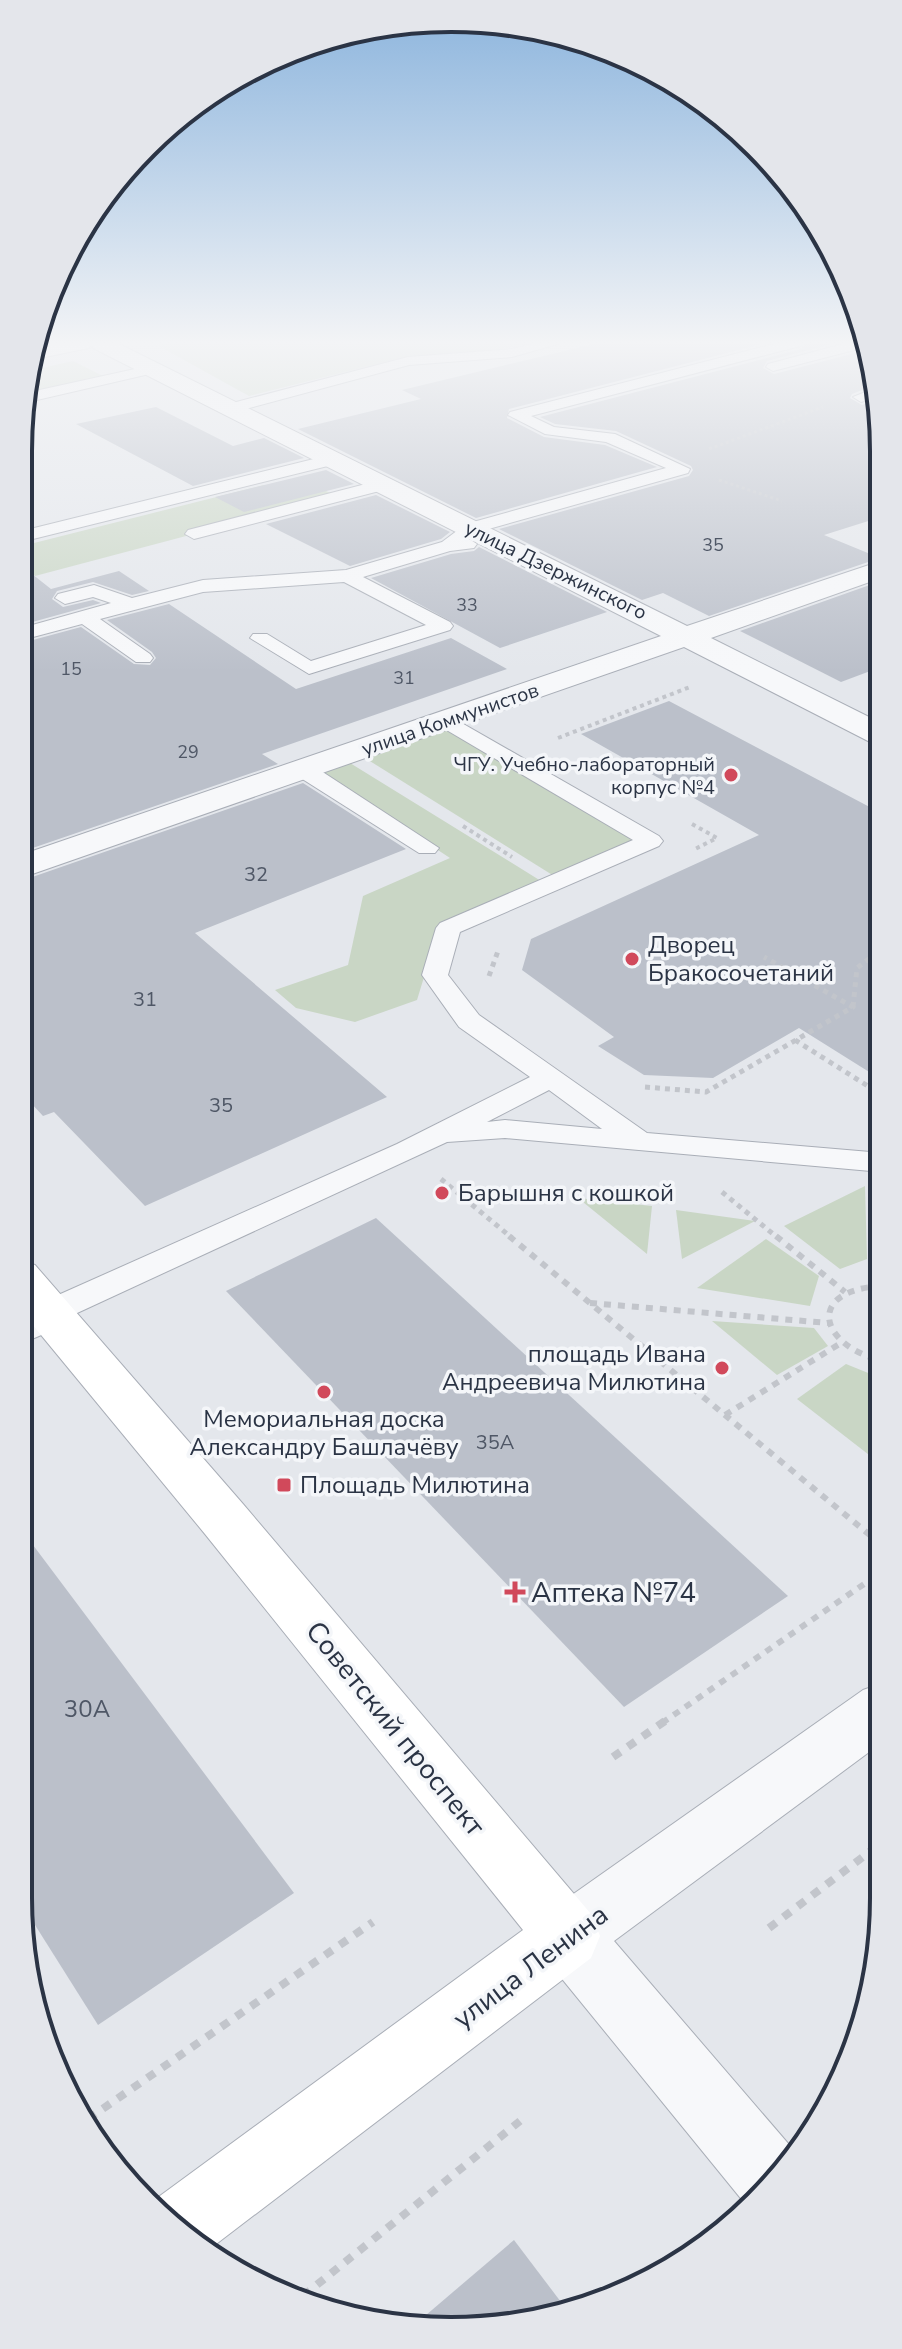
<svg xmlns="http://www.w3.org/2000/svg" width="902" height="2349" font-family="'Nunito Sans',sans-serif">
	<style>
		.green { fill: #c9d6c5 }
		.building { fill: #bbc0ca }
		.lines { fill: none; stroke-linecap: round; stroke-linejoin: round }
		.service-casing { stroke: #a9aeb7; stroke-width: 2 }
		.minor-casing { stroke: #a9aeb7; stroke-width: 2 }
		.tertiary-casing { stroke: #a9aeb7; stroke-width: 2 }
		.secondary-casing { stroke: #a9aeb7; stroke-width: 2 }
		.path-far4 { stroke: #c2c5cb; stroke-width: 3; stroke-dasharray: 3 3; stroke-linecap: butt }
		.path-far3 { stroke: #c2c5cb; stroke-width: 4; stroke-dasharray: 4 4; stroke-linecap: butt }
		.path-far2 { stroke: #c2c5cb; stroke-width: 5; stroke-dasharray: 5 5; stroke-linecap: butt }
		.path-far1 { stroke: #c2c5cb; stroke-width: 6; stroke-dasharray: 7 7; stroke-linecap: butt }
		.path { stroke: #c2c5cb; stroke-width: 8; stroke-dasharray: 9 9; stroke-linecap: butt }
		.service { fill: #f7f8fa; fill-rule: evenodd }
		.minor { fill: #f7f8fa; fill-rule: evenodd }
		.tertiary { fill: #f7f8fa; fill-rule: evenodd }
		.secondary { fill: #fff; fill-rule: evenodd }
		.poi-dot { fill: #d1495b; stroke: #f4f6f9; stroke-width: 3 }
		.labels { text-anchor: middle; stroke-width: 7; stroke-linejoin: round; paint-order: stroke }
		.far-number-label { font-size: 18px; fill: #4f5766 }
		.far-street-label { font-size: 20px; fill: #2b3445; stroke: #f4f6f9 }
		.far-poi-label { font-size: 20px; fill: #2b3445; stroke: #f4f6f9; text-anchor: end }
		.number-label { font-size: 20px; fill: #4f5766 }
		.poi-label { font-size: 24px; fill: #2b3445; stroke: #f4f6f9; text-anchor: start }
		.near-number-label { font-size: 24px; fill: #4f5766 }
		.near-poi-label { font-size: 28px; fill: #2b3445; stroke: #f4f6f9; text-anchor: start }
		.near-street-label { font-size: 28px; fill: #2b3445; stroke: #f4f6f9 }
		.rim { fill: none; stroke: #2b3445; stroke-width: 4 }
	</style>
	<rect width="100%" height="100%" fill="#e4e7ec"/>
	<g class="green">
		<polygon points="169,343 532,343 503,349 401,358 249,396 157,345"/>
		<polygon points="73,361 107,378 25,396 29,371"/>
		<polygon points="264,485 315,486 337,496 35,576 18,564 18,559 34,543"/>
		<polygon points="444,729 637,840 554,876 365,758"/>
		<polygon points="350,763 541,881 440,925 417,1000 355,1022 296,1008 275,990 348,965 363,896 450,858 321,773"/>
		<polygon points="865,1186 867,1259 840,1269 784,1226"/>
		<polygon points="578,1198 652,1206 647,1254"/>
		<polygon points="676,1210 755,1221 682,1259"/>
		<polygon points="766,1239 819,1276 810,1306 697,1288"/>
		<polygon points="712,1321 814,1328 828,1346 777,1375"/>
		<polygon points="846,1364 883,1379 882,1465 797,1399"/>
	</g>
	<g class="building">
		<polygon points="598,343 766,343 509,409 507,418 544,437 605,445 657,467 476,518 298,429 421,399 402,390"/>
		<polygon points="805,343 836,343 767,361 763,368 774,374 867,350 877,384 852,394 850,398 862,405 880,399 881,517 824,535 880,558 709,616 663,593 642,600 499,529 689,476 693,470 691,466 616,431 555,424 540,417 801,349"/>
		<polygon points="156,407 233,446 264,438 304,458 193,486 76,424"/>
		<polygon points="326,470 354,484 244,512 215,497"/>
		<polygon points="376,495 450,532 441,539 350,566 266,524"/>
		<polygon points="479,547 607,612 500,648 371,578 451,554 474,551"/>
		<polygon points="18,563 51,589 119,571 149,591 132,595 93,582 57,591 52,599 63,607 93,600 101,603 18,626"/>
		<polygon points="881,581 881,667 841,682 740,631"/>
		<polygon points="169,604 296,689 451,638 507,669 262,754 278,764 18,853 18,644 81,627 134,664 150,665 156,658 152,652 107,620"/>
		<polygon points="669,701 881,813 882,1080 799,1028 713,1078 644,1075 598,1046 614,1037 522,970 531,939 759,835 581,734"/>
		<polygon points="303,783 406,849 195,933 387,1097 145,1206 54,1112 43,1116 18,1089 18,882"/>
		<polygon points="376,1218 788,1596 624,1707 226,1291"/>
		<polygon points="18,1525 294,1893 98,2025 18,1898"/>
		<polygon points="514,2240 567,2310 536,2323 412,2327"/>
	</g>
	<g class="lines">
		<defs>
			<g id="service">
				<polygon points="536,343 561,343 512,357 409,365 231,413 223,408 225,405 408,357 512,349"/>
				<polygon points="778,343 802,343 800,346 531,416 554,427 615,434 690,469 688,473 478,532 469,539 477,544 474,548 450,551 363,577 450,622 453,626 450,630 309,674 250,638 253,634 267,634 311,661 426,625 344,582 203,592 100,619 150,654 153,658 150,662 136,662 82,624 18,641 18,629 111,603 93,597 65,604 55,598 58,594 94,585 132,598 203,580 346,570 442,542 466,524 666,468 606,442 545,434 508,415 510,412"/>
				<polygon points="847,343 865,343 866,347 773,371 766,367 768,364"/>
				<polygon points="153,365 160,369 158,372 24,403 26,393"/>
				<polygon points="878,387 880,396 861,402 853,397"/>
				<polygon points="334,454 342,459 340,463 29,540 18,545 18,532"/>
				<polygon points="385,479 391,480 394,484 391,488 194,539 185,534 188,530"/>
				<path d="M446,714L659,836L663,841L659,846L460,932L448,975L479,1015L647,1133L882,1153V1172L505,1138L447,1142L62,1320L50,1323L38,1320L34,1312L38,1304L397,1144L530,1077L459,1027L422,975L436,928L440,923L633,840L438,725L435,720ZM549,1090L602,1129L505,1120L487,1122Z"/>
				<polygon points="304,763 312,765 439,848 435,853 419,853 296,775 293,770 296,765"/>
			</g>
			<g id="minor">
				<polygon points="90,343 117,343 687,626 881,561 881,578 711,638 881,723 881,745 870,742 684,647 18,879 18,856 661,636 93,348"/>
				<polygon points="50,1295 67,1300 74,1312 67,1324 18,1345 18,1308"/>
			</g>
			<polygon id="tertiary" points="883,1683 884,1741 614,1941 798,2155 747,2206 545,1958 536,1936 545,1914 863,1690"/>
			<g id="secondary">
				<polygon points="52,343 92,343 89,348 30,360 32,347"/>
				<polygon points="18,1260 35,1265 243,1504 591,1914 600,1936 591,1958 207,2251 152,2205 153,2201 523,1930 205,1534 18,1307"/>
			</g>
		</defs>
		<use href="#service" class="service-casing"/>
		<use href="#minor" class="minor-casing"/>
		<use href="#tertiary" class="tertiary-casing"/>
		<use href="#secondary" class="secondary-casing"/>
		<g class="path-far4">
			<polyline points="709,449 823,407"/>
			<polyline points="719,480 782,501"/>
		</g>
		<g class="path-far3">
			<polyline points="558,738 690,687"/>
			<polyline points="692,824 717,838 695,849"/>
			<polyline points="463,826 512,857"/>
		</g>
		<g class="path-far2">
			<polyline points="489,976 498,951"/>
			<polyline points="853,1007 857,968 882,949"/>
			<polyline points="795,1040 882,1095"/>
			<polyline points="645,1087 706,1092 853,1007 764,957"/>
			<polyline points="441,1179 512,1238"/>
			<polyline points="722,1192 778,1238"/>
			<polyline points="878,1203 878,1238"/>
		</g>
		<g class="path-far1">
			<polyline points="509,1236 883,1546"/>
			<polyline points="776,1236 845,1292"/>
			<polyline points="878,1236 879,1286"/>
			<path d="M882,1286C804,1290 819,1346 883,1361"/>
			<polyline points="590,1303 828,1323"/>
			<polyline points="725,1415 841,1343"/>
			<polyline points="662,1723 883,1571"/>
		</g>
		<g class="path">
			<polyline points="613,1757 665,1721"/>
			<polyline points="769,1928 884,1841"/>
			<polyline points="88,2119 373,1922"/>
			<polyline points="303,2296 520,2121"/>
		</g>
		<use href="#service" class="service"/>
		<use href="#minor" class="minor"/>
		<use href="#tertiary" class="tertiary"/>
		<use href="#secondary" class="secondary"/>
	</g>
	<linearGradient id="sky" x2="0" y2="1"><stop stop-color="#8bb4dd"/><stop offset="0.51" stop-color="#f3f4f6"/><stop offset="1" stop-color="#f3f4f6" stop-opacity="0"/></linearGradient>
	<rect width="902" height="672" fill="url(#sky)"/>
	<g class="poi-dot">
		<circle cx="731" cy="775" r="8"/>
		<circle cx="632" cy="959" r="8"/>
		<circle cx="442" cy="1193" r="8"/>
		<circle cx="722" cy="1368" r="8"/>
		<circle cx="324" cy="1392" r="8"/>
		<rect x="276" y="1477" width="16" height="16" rx="4"/>
		<path d="M511 1580h8v8h8v8h-8v8h-8v-8h-8v-8h8z"/>
	</g>
	<g class="labels">
		<g class="far-number-label">
			<text x="713" y="551">35</text>
			<text x="467" y="611">33</text>
			<text x="71" y="675">15</text>
			<text x="404" y="684">31</text>
			<text x="188" y="758">29</text>
		</g>
		<g class="far-street-label">
			<text transform="translate(556 570) rotate(26)" y="7">улица Дзержинского</text>
			<text transform="translate(450 719) rotate(-19)" y="7">улица Коммунистов</text>
		</g>
		<g class="far-poi-label">
			<text x="715" y="771">ЧГУ. Учебно-лабораторный<tspan x="715" dy="23">корпус №4</tspan></text>
		</g>
		<g class="number-label">
			<text x="256" y="881">32</text>
			<text x="145" y="1006">31</text>
			<text x="221" y="1112">35</text>
			<text x="495" y="1449">35А</text>
		</g>
		<g class="poi-label">
			<text x="648" y="953">Дворец<tspan x="648" dy="28">Бракосочетаний</tspan></text>
			<text x="458" y="1201">Барышня с кошкой</text>
			<text x="706" y="1362" text-anchor="end">площадь Ивана<tspan x="706" dy="28">Андреевича Милютина</tspan></text>
			<text x="324" y="1427" text-anchor="middle">Мемориальная доска<tspan x="324" dy="28">Александру Башлачёву</tspan></text>
			<text x="300" y="1493">Площадь Милютина</text>
		</g>
		<g class="near-number-label">
			<text x="87" y="1717">30А</text>
		</g>
		<g class="near-poi-label">
			<text x="531" y="1602">Аптека №74</text>
		</g>
		<g class="near-street-label">
			<text transform="translate(396 1728) rotate(51)" y="10">Советский проспект</text>
			<text transform="translate(530 1966) rotate(-37)" y="10">улица Ленина</text>
		</g>
	</g>
	<path d="M0 0H902V2349H0ZM451 32H451A419 419 0 0 1 870 451V1898A419 419 0 0 1 451 2317H451A419 419 0 0 1 32 1898V451A419 419 0 0 1 451 32Z" fill="#e4e6eb" fill-rule="evenodd"/>
	<path class="rim" d="M451 32H451A419 419 0 0 1 870 451V1898A419 419 0 0 1 451 2317H451A419 419 0 0 1 32 1898V451A419 419 0 0 1 451 32Z"/>
</svg>
